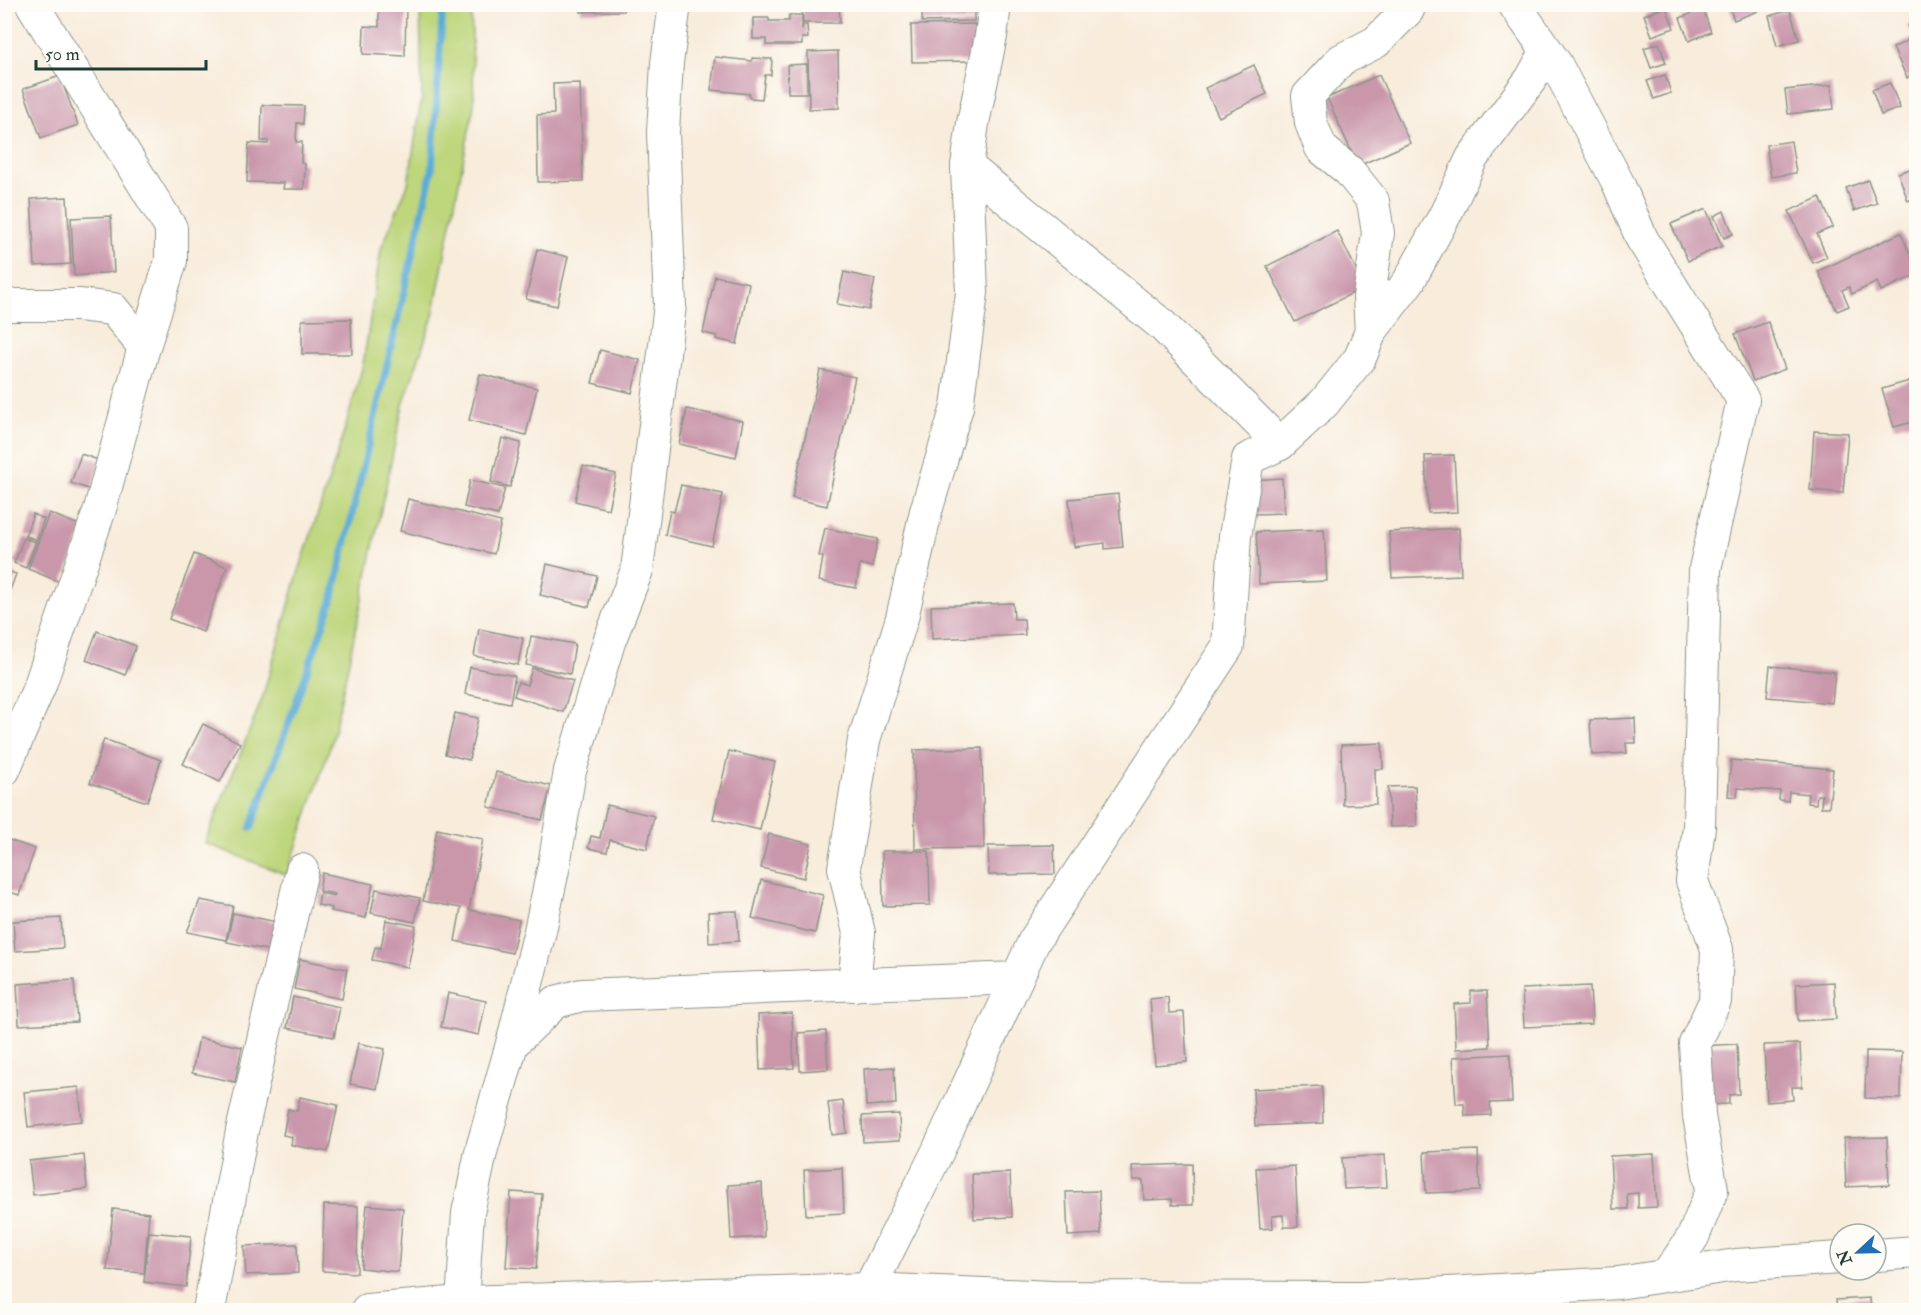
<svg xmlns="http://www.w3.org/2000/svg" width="1921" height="1315" font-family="'IM FELL Double Pica',serif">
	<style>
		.green { fill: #bed67b; stroke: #6e8a58; stroke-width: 1.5 }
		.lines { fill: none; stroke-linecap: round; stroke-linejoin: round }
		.stream { stroke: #5babd5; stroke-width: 7 }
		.building { fill: #c996aa }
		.minor-casing { stroke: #8c9488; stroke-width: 34 }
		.minor { stroke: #fff; stroke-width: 32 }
	</style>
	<rect width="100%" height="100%" fill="#fdfcf7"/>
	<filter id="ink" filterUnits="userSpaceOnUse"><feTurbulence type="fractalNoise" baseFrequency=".0167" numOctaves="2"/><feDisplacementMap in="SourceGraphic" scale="12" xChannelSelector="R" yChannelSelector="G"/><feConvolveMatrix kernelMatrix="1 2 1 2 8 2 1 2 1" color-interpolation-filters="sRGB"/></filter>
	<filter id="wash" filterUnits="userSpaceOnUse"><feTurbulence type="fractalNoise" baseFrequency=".008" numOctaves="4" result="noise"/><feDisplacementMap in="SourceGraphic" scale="24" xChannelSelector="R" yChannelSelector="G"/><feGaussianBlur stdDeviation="1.35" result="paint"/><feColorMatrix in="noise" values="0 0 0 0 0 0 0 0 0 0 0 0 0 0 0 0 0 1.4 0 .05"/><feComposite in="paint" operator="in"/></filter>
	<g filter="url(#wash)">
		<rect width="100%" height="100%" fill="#f8ecdb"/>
		<polygon class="green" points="420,5 471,5 474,105 433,316 403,405 332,741 287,875 205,843 262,699 297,577 340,446 363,365 381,249 408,184 422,96"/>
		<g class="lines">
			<polyline class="stream" points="251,828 332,601 397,322 432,170 443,4"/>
		</g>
		<g id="blocks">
			<g class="building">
				<polygon points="292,4 308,4 308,7 292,6"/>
				<polygon points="379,4 406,4 405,56 363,54 364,26 379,27"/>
				<polygon points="581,4 624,4 624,11 581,12"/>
				<polygon points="802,4 839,4 840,23 803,23"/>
				<polygon points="922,4 974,4 974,21 922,22"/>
				<polygon points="1728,4 1755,4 1758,11 1734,20"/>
				<polygon points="1666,7 1674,28 1652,36 1644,15"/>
				<polygon points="1703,9 1711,32 1689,41 1680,18"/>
				<polygon points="1790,10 1799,40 1777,46 1769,16"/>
				<polygon points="789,15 802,15 802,29 803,25 807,25 808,38 802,38 802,45 766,45 766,39 753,39 753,18 769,18 769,21 789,21"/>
				<polygon points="1916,22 1916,73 1907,78 1893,48 1914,37 1908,26"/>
				<polygon points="975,24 976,61 912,62 911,25"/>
				<polygon points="1659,43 1666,63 1651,68 1644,48"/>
				<polygon points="838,51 839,108 809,109 808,52"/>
				<polygon points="715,57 752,61 752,58 772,59 771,75 765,75 762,99 750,98 750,94 711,90"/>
				<polygon points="807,64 807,93 788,93 787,65"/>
				<polygon points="1254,65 1267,94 1219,117 1205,88"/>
				<polygon points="1379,75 1410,143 1358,166 1327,98"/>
				<polygon points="1665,75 1671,93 1654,99 1647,81"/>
				<polygon points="60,76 78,125 41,138 23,89"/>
				<polygon points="580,83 583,181 538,182 537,115 554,114 553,84"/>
				<polygon points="1890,83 1900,108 1881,115 1872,90"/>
				<polygon points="1831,85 1834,109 1788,114 1785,90"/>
				<polygon points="262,105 304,106 303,124 297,123 296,142 302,142 301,163 305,164 304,189 283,189 284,183 247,182 249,143 268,144 268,141 261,141"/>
				<polygon points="1791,141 1796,173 1771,177 1766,145"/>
				<polygon points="1910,169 1916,186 1916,197 1908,201 1898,173"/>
				<polygon points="1868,180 1877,203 1854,211 1846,188"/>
				<polygon points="67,197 71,264 35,266 31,199"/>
				<polygon points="1820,197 1833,227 1817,234 1827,257 1813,263 1789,211"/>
				<polygon points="1706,209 1722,246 1688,261 1671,224"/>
				<polygon points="1724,211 1733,234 1724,238 1714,216"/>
				<polygon points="111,216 114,272 74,276 71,218"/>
				<polygon points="1337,231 1365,287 1295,322 1267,266"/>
				<polygon points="1901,233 1916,268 1916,275 1881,291 1877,282 1852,294 1849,287 1842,290 1849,306 1837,311 1818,271"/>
				<polygon points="537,249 568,257 557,306 526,299"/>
				<polygon points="844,272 875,279 869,310 837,304"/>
				<polygon points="715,276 749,283 737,344 716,339 717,336 703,333"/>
				<polygon points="351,319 352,354 302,354 302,320"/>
				<polygon points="1768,322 1785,369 1753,381 1735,334"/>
				<polygon points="600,350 640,360 632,393 592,383"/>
				<polygon points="820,370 855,377 827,506 792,498"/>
				<polygon points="480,374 537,388 526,435 469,420"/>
				<polygon points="1916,379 1916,421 1894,427 1882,389"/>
				<polygon points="687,409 743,421 736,457 679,444"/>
				<polygon points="1814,431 1848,433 1843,493 1810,490"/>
				<polygon points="502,438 521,443 510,487 491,482"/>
				<polygon points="81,454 101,461 91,490 71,483"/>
				<polygon points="1454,455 1457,512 1428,513 1425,456"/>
				<polygon points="583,466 616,474 608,509 575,501"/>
				<polygon points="1282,478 1284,513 1254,514 1252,480"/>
				<polygon points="470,480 505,488 498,515 464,507"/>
				<polygon points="681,485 723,494 712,546 665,535 670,511 674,512"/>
				<polygon points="1118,494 1123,547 1105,549 1105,543 1074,547 1069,499"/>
				<polygon points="408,499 501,522 494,554 400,531"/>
				<polygon points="49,513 84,527 63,583 28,569"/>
				<polygon points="33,514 44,519 37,540 25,536"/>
				<polygon points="825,528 878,539 872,567 860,564 856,588 819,581 823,557 819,556"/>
				<polygon points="1459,528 1461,575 1392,578 1389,532"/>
				<polygon points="1324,529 1327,581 1259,584 1256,532"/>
				<polygon points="24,538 36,542 26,568 14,563"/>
				<polygon points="194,554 227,567 203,632 169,619"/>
				<polygon points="547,564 597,576 589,607 540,595"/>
				<polygon points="4,570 16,574 5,604 4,604"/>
				<polygon points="1013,603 1014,619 1024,619 1025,635 932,639 931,606"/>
				<polygon points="479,629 523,638 518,665 474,656"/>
				<polygon points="97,631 136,646 125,675 86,660"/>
				<polygon points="531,636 575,644 570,674 526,665"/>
				<polygon points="1770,666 1835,672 1832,703 1767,697"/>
				<polygon points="470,667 515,676 510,703 465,694"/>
				<polygon points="532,668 573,681 563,712 514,696 518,682 527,685"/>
				<polygon points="455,713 478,718 469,760 445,754"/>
				<polygon points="1635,718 1636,743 1626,743 1627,753 1592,755 1590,720"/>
				<polygon points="203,724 240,743 220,782 183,764"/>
				<polygon points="104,739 161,760 147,802 90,783"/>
				<polygon points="1382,743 1383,769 1375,769 1376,804 1343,805 1341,745"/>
				<polygon points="982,748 984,848 915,849 914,750"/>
				<polygon points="729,751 775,762 760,830 713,819"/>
				<polygon points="1731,760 1833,769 1829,807 1821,807 1822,795 1817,795 1816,804 1807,803 1808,794 1789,792 1788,801 1779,800 1780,791 1738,788 1737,797 1728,796"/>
				<polygon points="496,772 551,786 542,820 488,807"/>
				<polygon points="1415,786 1417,826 1390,827 1388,787"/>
				<polygon points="607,805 654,816 647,849 610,840 607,852 588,848 591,836 600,838"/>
				<polygon points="437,829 483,839 469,910 519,920 512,953 455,941 461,908 423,901"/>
				<polygon points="769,834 811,844 804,878 761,868"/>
				<polygon points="6,839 35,849 19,895 4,890 4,845"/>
				<polygon points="1054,845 1055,874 989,875 988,846"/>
				<polygon points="882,851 929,851 930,905 883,906"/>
				<polygon points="322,873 373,884 366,918 331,911 332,908 318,905 320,893 334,896 335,894 319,891"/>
				<polygon points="761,880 823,895 815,933 752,918"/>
				<polygon points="376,889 420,898 415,922 371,913"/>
				<polygon points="200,900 233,906 226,940 187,932"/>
				<polygon points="737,911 739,941 709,943 708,912"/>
				<polygon points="233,913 277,922 272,951 227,942"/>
				<polygon points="61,918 63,948 15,951 13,921"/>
				<polygon points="386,920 416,926 408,967 372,960 375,947 381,948"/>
				<polygon points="300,959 347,969 342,999 294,989"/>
				<polygon points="74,980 77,1022 19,1025 17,984"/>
				<polygon points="1834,982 1836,1019 1798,1021 1796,984"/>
				<polygon points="1590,986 1592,1024 1524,1027 1522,989"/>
				<polygon points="1471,991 1487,991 1490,1047 1456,1049 1454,1004 1471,1003"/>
				<polygon points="448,993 486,1001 479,1035 441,1027"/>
				<polygon points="293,997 340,1007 334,1037 287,1028"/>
				<polygon points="1168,997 1169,1013 1184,1012 1187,1062 1155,1065 1150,999"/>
				<polygon points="792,1013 794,1068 760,1070 758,1015"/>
				<polygon points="826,1031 828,1069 800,1071 798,1033"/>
				<polygon points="199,1038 242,1047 235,1082 192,1073"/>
				<polygon points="358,1043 385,1049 377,1089 350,1084"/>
				<polygon points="1737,1044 1739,1094 1729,1095 1729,1104 1704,1105 1702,1046"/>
				<polygon points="1800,1044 1802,1087 1792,1087 1793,1100 1767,1102 1764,1045"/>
				<polygon points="1866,1051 1902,1052 1901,1099 1865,1098"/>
				<polygon points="1510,1054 1512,1102 1490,1103 1491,1115 1465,1116 1464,1104 1456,1104 1453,1057"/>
				<polygon points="894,1067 896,1104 866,1106 864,1069"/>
				<polygon points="1322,1086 1323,1123 1255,1126 1253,1089"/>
				<polygon points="79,1087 82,1121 28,1127 24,1092"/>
				<polygon points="300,1097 338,1105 328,1152 291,1145 292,1137 283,1135 288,1109 297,1111"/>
				<polygon points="843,1101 847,1133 832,1135 828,1103"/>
				<polygon points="899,1114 900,1140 863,1142 862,1116"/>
				<polygon points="1887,1137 1889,1185 1846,1187 1844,1138"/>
				<polygon points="1478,1150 1480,1191 1426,1193 1424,1152"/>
				<polygon points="1654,1154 1657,1207 1638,1208 1638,1193 1627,1194 1628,1209 1613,1209 1610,1156"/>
				<polygon points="84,1155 87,1189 33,1195 29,1161"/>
				<polygon points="1385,1155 1387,1187 1344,1189 1342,1158"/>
				<polygon points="1192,1164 1193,1205 1172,1205 1172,1199 1144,1200 1143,1180 1133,1180 1132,1166"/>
				<polygon points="1295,1166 1298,1227 1284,1227 1283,1215 1272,1216 1273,1228 1260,1229 1256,1168"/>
				<polygon points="842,1168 844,1213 806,1215 804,1170"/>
				<polygon points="1010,1173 1012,1217 974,1219 972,1174"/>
				<polygon points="762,1183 764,1237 731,1239 728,1185"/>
				<polygon points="1099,1191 1101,1234 1068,1236 1066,1192"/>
				<polygon points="511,1192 542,1194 536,1269 506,1267"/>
				<polygon points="324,1205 358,1206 357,1273 322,1271"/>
				<polygon points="367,1205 403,1208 398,1272 361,1268"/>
				<polygon points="113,1209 149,1213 144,1273 107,1270"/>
				<polygon points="149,1232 191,1236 186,1287 144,1282"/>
				<polygon points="297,1244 298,1273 246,1275 244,1246"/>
				<polygon points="1870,1298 1871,1310 1837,1310 1836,1300"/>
			</g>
		</g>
	</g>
	<g filter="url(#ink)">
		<use href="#blocks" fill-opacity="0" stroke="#8c9488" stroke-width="1.5"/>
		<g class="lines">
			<defs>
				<g id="minor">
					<polyline points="1514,4 1556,64 1618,183 1642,239 1743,400 1705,569 1699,827 1692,881 1717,949 1715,1001 1695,1044 1699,1116 1712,1190 1693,1237 1667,1275"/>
					<polyline points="967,166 1162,325 1280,444"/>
					<polyline points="4,305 79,305 113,309 144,347"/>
					<polyline points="1371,331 1409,281 1446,213 1472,158 1531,79 1547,51"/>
					<polyline points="4,770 40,685 100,509 144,347 171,261 171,228 32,4"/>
					<polyline points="854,985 859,933 844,868 864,740 902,618 926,511 957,407 972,293 967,166 973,123 991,36 995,4"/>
					<polyline points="512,1044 556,1002 582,995 1017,978"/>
					<polyline points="1876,1255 1916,1252"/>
					<polyline points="869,1289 938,1151 1034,941 1228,646 1235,536 1248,459 1280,444 1324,403 1360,358 1371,331 1369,297 1378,233 1373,201 1349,171 1321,148 1311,123 1308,96 1341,60 1376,42 1408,10 1410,4"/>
					<polyline points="462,1302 468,1213 482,1148 512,1044 540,931 554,865 570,771 609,642 637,570 670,305 663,132 667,63 675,4"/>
					<polyline points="209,1310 242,1131 302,870"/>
					<polyline points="367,1310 462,1302 869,1289 1052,1297 1361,1298 1618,1283 1736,1265 1840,1258"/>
				</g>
			</defs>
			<use href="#minor" class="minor-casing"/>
			<use href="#minor" class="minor"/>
		</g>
	</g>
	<rect width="1921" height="1315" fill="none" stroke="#fdfcf7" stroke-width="24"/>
	<g transform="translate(1858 1252) rotate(248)"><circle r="28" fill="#fdfcf7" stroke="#a4b0a9" stroke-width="1.5"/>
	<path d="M0-4.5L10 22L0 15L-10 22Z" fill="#1f6fb2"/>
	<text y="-9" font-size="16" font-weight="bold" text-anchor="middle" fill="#1f3d34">N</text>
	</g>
	<path d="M36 60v9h170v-9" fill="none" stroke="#1f3d34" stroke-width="3"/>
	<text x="45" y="60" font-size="18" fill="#1f3d34" stroke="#fdfcf7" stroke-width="4.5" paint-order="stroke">50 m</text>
</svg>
